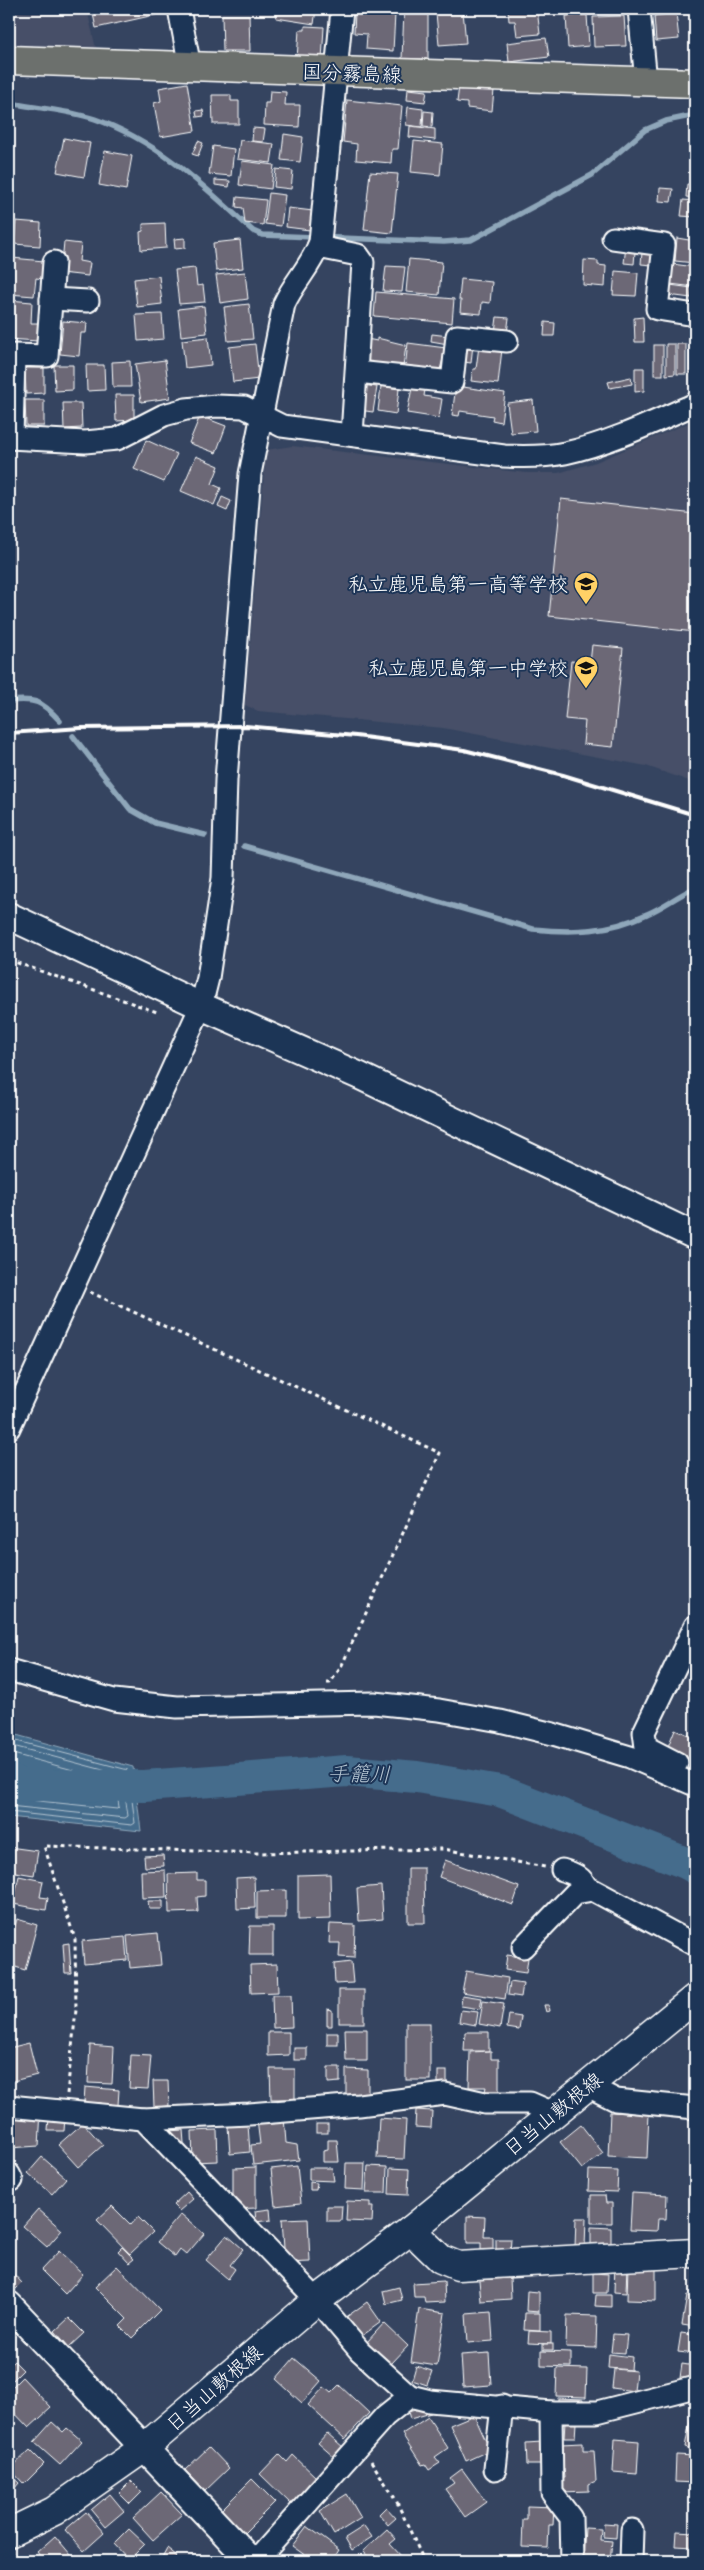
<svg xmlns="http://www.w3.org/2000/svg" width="704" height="2570" font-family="Mynerve,'Klee One',sans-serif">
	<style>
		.built { fill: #464f67 }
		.water { fill: #446c8c; stroke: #8fa7ba }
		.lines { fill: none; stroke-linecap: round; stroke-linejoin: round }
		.shore { stroke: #b4c4d1; stroke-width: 1 }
		.stream { stroke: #8fa7ba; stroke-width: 5.5 }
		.river { stroke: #446c8c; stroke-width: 32 }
		.building { fill: #6c6876; stroke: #fff }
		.minor-casing { stroke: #fff; stroke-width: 25 }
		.tertiary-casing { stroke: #fff; stroke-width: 30 }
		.secondary-casing { stroke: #fff; stroke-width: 31 }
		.primary-casing { stroke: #fff; stroke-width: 31 }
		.path { stroke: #fff; stroke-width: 3; stroke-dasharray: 4 4; stroke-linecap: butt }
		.minor { stroke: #1d3557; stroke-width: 21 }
		.tertiary { stroke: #1d3557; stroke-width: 26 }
		.secondary { stroke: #1d3557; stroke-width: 28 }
		.primary { stroke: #6c706d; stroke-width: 28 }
		.rail { stroke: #fff; stroke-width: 4 }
		.labels { text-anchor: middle; stroke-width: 4; stroke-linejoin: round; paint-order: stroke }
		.street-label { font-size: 20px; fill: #fff; stroke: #1d3557 }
		.poi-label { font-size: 20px; fill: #fff; stroke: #1d3557; text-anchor: end }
		.water-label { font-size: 21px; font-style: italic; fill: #b4c4d1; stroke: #1d3557 }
	</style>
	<rect width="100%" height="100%" fill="#354460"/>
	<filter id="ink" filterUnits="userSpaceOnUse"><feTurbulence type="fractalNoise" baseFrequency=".02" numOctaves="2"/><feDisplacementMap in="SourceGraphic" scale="10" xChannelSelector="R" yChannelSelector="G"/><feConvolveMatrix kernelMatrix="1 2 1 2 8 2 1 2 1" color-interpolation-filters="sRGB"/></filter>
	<g filter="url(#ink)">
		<g class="built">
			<polygon points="33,9 87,9 96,49 9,47 9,11 32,13"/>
			<polygon points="695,420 695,783 646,766 443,728 258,711 245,705 266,450 292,446 527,473 558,473 596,462"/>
		</g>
		<polygon class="water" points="9,1733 133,1767 141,1831 9,1817"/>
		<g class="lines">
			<g class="shore">
				<polyline points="9,1739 128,1770 135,1823 132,1825 9,1812"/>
				<polyline points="9,1745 122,1775 128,1816 125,1818 9,1806"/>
				<polyline points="9,1753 115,1781 119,1807 117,1809 9,1798"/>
			</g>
			<g class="stream">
				<path d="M9,103C37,108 68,110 95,119C158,141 205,187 253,231L262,235L444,242L471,240L592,175L645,130L666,121L695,115"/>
				<path d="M9,701C35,698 42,701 60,721"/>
				<polyline points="73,736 130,809 155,823 205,835"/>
				<path d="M244,846L533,929C573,933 610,932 647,914C664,907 678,895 695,888"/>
			</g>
			<polyline class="river" points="9,1779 21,1785 144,1786 347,1771 417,1777 500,1791 686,1863 695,1868"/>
		</g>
		<g class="building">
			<polygon points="92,9 167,9 168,12 96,28"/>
			<polygon points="278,9 316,9 314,24 276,18"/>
			<polygon points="508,9 537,9 540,34 517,36 515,21 509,21"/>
			<polygon points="653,9 675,9 675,11 653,13"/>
			<polygon points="404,10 428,11 428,59 402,59"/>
			<polygon points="463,11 466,43 439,45 436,13"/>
			<polygon points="355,12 395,14 393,51 366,49 367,34 354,33"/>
			<polygon points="676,13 679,39 656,41 654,16"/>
			<polygon points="222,15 249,15 250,51 223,51"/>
			<polygon points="587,15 589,46 568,48 566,16"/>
			<polygon points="624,16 626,46 594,47 593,17"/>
			<polygon points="305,26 324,27 322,60 297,59 299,30 305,30"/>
			<polygon points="546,38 549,57 509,62 507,43"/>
			<polygon points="187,83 195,131 160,137 154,103 161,101 159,88"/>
			<polygon points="459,86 494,90 492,111 467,108 467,103 457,102"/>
			<polygon points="408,89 427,91 425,102 407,100"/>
			<polygon points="270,91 286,92 285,105 300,105 299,127 264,125 265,103 269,103"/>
			<polygon points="212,95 231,95 231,101 239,101 239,124 213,124"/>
			<polygon points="347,100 402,106 398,149 392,149 391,163 356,160 357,144 343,142"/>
			<polygon points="408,107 423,109 422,127 406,125"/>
			<polygon points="203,110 204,116 197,117 196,111"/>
			<polygon points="424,111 433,112 432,127 423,126"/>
			<polygon points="410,126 435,129 435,140 409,137"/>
			<polygon points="692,127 695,127 695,170 690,170"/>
			<polygon points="253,128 265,129 263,142 252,141"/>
			<polygon points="284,134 303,137 300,162 281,160"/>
			<polygon points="64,138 90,143 84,177 57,172"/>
			<polygon points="240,140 274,144 271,163 237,159"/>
			<polygon points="198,141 203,143 198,156 192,154"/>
			<polygon points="414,141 443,144 440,175 411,172"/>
			<polygon points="213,146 234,149 231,176 209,174"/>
			<polygon points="105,151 132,156 126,190 99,185"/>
			<polygon points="242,161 274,165 271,189 239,185"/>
			<polygon points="276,169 293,171 291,189 274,187"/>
			<polygon points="370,172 398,174 392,233 364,230"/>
			<polygon points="215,180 230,181 229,187 215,185"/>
			<polygon points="687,184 695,185 695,198 686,197"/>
			<polygon points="660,188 673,189 671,202 659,201"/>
			<polygon points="269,193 285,195 281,226 265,224"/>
			<polygon points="237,197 266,200 263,225 245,223 243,208 236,207"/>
			<polygon points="683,200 695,201 695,217 681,216"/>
			<polygon points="288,208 313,211 310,230 286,227"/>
			<polygon points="16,221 41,223 40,246 14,244"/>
			<polygon points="165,223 166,248 141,250 140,232 143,231 143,224"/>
			<polygon points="185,238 185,248 175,249 174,239"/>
			<polygon points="677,238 695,241 695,263 675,261"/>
			<polygon points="240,240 243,268 216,271 213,243"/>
			<polygon points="64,242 81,244 79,261 90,263 88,276 61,273"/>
			<polygon points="626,246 653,248 652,265 641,264 642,252 635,252 634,264 624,263"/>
			<polygon points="12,258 44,261 43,279 36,278 34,296 9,294"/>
			<polygon points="409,259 442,262 439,295 406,292"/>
			<polygon points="584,260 598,261 598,265 606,266 605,287 583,285"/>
			<polygon points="672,264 695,267 695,287 670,284"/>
			<polygon points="386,266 405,267 402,292 383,291"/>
			<polygon points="195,268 197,286 203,285 205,302 179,304 175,270"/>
			<polygon points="615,271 638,273 636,296 613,295"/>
			<polygon points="245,272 248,299 220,303 216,275"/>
			<polygon points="159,276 162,304 137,307 134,279"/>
			<polygon points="461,279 492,282 490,303 482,302 481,314 460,312 461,300 459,300"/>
			<polygon points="670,285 692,288 691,298 668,295"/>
			<polygon points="693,290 695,290 695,305 691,305"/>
			<polygon points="376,292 454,299 452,323 374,316"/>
			<polygon points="9,300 32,302 31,323 40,323 38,341 9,339"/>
			<polygon points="249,304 253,339 228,341 224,307"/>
			<polygon points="204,306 207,333 181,336 178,309"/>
			<polygon points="162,314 164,339 138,341 136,315"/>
			<polygon points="497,317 509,318 507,333 495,332"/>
			<polygon points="643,317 644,342 635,342 634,318"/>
			<polygon points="63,321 87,323 86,333 81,333 79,356 60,354"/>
			<polygon points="545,322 555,323 554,336 544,336"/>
			<polygon points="432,334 449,336 448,344 431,341"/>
			<polygon points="208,337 211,365 185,368 182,340"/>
			<polygon points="377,338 406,345 403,367 364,361 367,339 377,341"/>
			<polygon points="408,343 446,348 439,373 405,368"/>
			<polygon points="461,343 473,344 471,363 458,361"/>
			<rect x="690" y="343" width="5" height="30"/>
			<polygon points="255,344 259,379 233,382 229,347"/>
			<polygon points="666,344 675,344 675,374 666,375"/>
			<rect x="677" y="344" width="9" height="30"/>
			<rect x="654" y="345" width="9" height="30"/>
			<polygon points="479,346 502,349 498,384 471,381 473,369 476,369"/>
			<polygon points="165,360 170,398 141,402 135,364"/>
			<polygon points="130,361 131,387 113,387 112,362"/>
			<polygon points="54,365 73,365 73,390 55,391"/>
			<polygon points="86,365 104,365 105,390 87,391"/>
			<polygon points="25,368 44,368 44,393 26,394"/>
			<polygon points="635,368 644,368 644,391 635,392"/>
			<polygon points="631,377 632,384 610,388 608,382"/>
			<polygon points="362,385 377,387 373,412 359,410"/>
			<polygon points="381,386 399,389 396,414 378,411"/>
			<polygon points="456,386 505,393 501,422 492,420 493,416 460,411 459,416 452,415"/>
			<polygon points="412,388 425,390 424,396 442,399 439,418 407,413"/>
			<polygon points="115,395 134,395 134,420 116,421"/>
			<polygon points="25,400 44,400 44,426 26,426"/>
			<polygon points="533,400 536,431 511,433 507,403"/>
			<polygon points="63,403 81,403 82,428 64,429"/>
			<polygon points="200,416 226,426 216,453 189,443"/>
			<polygon points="146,440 177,454 164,482 134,469"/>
			<polygon points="196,456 219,466 212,484 221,488 214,505 181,491"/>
			<polygon points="222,497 231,501 227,511 218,507"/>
			<polygon points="561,499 695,514 695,632 549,616"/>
			<polygon points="592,645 623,648 613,747 583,744 585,721 565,719 571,661 590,663"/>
			<polygon points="675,1729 695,1738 695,1751 691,1760 667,1749"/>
			<polygon points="9,1847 38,1851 34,1875 9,1871"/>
			<polygon points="163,1855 164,1866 145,1867 144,1856"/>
			<polygon points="445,1860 519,1887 513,1905 439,1877"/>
			<polygon points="408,1868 424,1868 425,1923 408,1923"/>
			<polygon points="165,1870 166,1897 142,1898 141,1871"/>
			<polygon points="197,1873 197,1880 205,1880 205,1896 197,1897 198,1912 169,1913 168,1874"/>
			<polygon points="330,1874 331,1919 298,1920 298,1875"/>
			<polygon points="19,1876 43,1881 40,1897 48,1898 46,1910 13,1904"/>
			<polygon points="254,1877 255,1908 237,1909 236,1878"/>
			<polygon points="381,1886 383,1919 359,1921 357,1888"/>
			<polygon points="286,1890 286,1918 257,1918 257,1891"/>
			<polygon points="148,1901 163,1901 163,1909 149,1909"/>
			<polygon points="17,1919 37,1925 25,1970 9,1965 9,1947"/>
			<polygon points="330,1924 355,1925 354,1958 339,1957 340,1943 329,1943"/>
			<polygon points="250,1926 273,1926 273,1955 249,1955"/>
			<polygon points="158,1933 161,1965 130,1968 127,1936"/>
			<polygon points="125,1937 127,1960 84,1964 82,1941"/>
			<polygon points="69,1943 71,1973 65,1973 63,1944"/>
			<polygon points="507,1955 528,1958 526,1973 505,1970"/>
			<polygon points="351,1962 353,1983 335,1984 334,1964"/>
			<polygon points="277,1964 278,1992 251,1993 250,1965"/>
			<polygon points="466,1971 508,1978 505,1999 462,1992"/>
			<polygon points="510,1982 523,1984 521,1997 508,1995"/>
			<rect x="339" y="1990" width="25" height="33"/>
			<polygon points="272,1995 291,1995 292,2027 273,2028"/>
			<polygon points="462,1995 482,1998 480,2009 461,2006"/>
			<polygon points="483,2001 504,2004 500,2028 479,2024"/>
			<polygon points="544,2005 549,2005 550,2011 546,2012"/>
			<polygon points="327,2009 332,2010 332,2026 327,2026"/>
			<polygon points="461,2010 478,2012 476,2025 459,2022"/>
			<polygon points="509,2015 521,2017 519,2030 507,2028"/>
			<rect x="406" y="2023" width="24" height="57"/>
			<polygon points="345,2029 367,2029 367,2061 346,2061"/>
			<polygon points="268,2032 289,2032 289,2055 268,2056"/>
			<polygon points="465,2032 489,2032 489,2051 464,2051"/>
			<rect x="327" y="2033" width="11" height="12"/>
			<polygon points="29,2043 37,2075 9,2082 9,2048"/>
			<polygon points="90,2045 114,2047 112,2084 88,2083"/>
			<rect x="294" y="2048" width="13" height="12"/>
			<polygon points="491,2051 491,2059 499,2059 499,2091 485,2091 486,2087 469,2087 470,2052"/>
			<polygon points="131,2055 151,2056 148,2089 129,2088"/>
			<polygon points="328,2067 340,2067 340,2082 328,2083"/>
			<polygon points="270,2069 295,2069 295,2099 271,2099"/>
			<polygon points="346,2069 368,2070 368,2095 346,2095"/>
			<rect x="438" y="2071" width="9" height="17"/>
			<polygon points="153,2081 168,2081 169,2106 154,2107"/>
			<polygon points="85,2087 119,2090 118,2105 84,2102"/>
			<polygon points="10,2109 41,2110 39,2146 9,2148"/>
			<polygon points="416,2110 432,2111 431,2128 415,2127"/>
			<polygon points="610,2112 649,2114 647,2158 608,2156"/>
			<polygon points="49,2116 65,2117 64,2131 48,2131"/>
			<polygon points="284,2117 286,2143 297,2145 299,2160 253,2165 251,2145 260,2144 257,2120"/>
			<polygon points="379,2118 406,2120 404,2159 377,2158"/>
			<polygon points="83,2123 103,2145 78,2167 58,2145"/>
			<rect x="316" y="2124" width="12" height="9"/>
			<polygon points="248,2125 250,2152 230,2154 228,2126"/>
			<polygon points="581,2125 603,2153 582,2169 560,2142"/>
			<polygon points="183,2130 184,2143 171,2143 167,2131"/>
			<polygon points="217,2130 218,2161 193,2162 192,2131"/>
			<polygon points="328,2140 337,2140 339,2162 323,2162 323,2150 328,2149"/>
			<polygon points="692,2146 695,2146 695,2162 693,2162"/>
			<polygon points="42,2157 66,2178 52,2194 28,2173"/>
			<polygon points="346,2163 365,2163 364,2190 345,2189"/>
			<polygon points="297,2166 301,2203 275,2206 271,2169"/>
			<polygon points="368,2166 387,2167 386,2193 366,2193"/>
			<polygon points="256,2167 256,2208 233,2209 233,2168"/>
			<polygon points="309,2168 332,2168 334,2181 309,2180"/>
			<polygon points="390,2168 409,2169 408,2195 389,2194"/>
			<polygon points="589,2170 618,2171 617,2192 588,2191"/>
			<polygon points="310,2182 317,2183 316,2190 310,2190"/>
			<polygon points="187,2192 193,2199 179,2211 173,2205"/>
			<polygon points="9,2193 16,2200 9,2206"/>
			<polygon points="632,2193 667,2195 666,2219 658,2219 657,2231 630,2230"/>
			<polygon points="591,2195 605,2195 606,2203 612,2203 612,2223 591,2223"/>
			<polygon points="347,2201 370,2202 370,2207 373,2207 372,2222 346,2221"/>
			<polygon points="112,2206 131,2225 138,2217 153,2232 130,2254 97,2220"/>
			<polygon points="327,2206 342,2206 341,2221 327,2221"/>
			<polygon points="38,2209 62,2230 47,2247 23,2226"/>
			<polygon points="270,2209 271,2220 256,2222 255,2211"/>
			<polygon points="181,2214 204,2234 186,2255 180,2250 175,2257 157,2242"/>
			<polygon points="467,2216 485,2217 484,2237 493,2237 493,2250 481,2250 481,2243 467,2243"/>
			<polygon points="308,2218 310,2262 285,2263 282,2219"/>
			<polygon points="576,2218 586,2218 585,2247 575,2247"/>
			<polygon points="591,2227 611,2228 611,2249 591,2249"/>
			<polygon points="227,2235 243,2249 230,2265 235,2269 228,2279 206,2260"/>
			<polygon points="496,2239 511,2239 510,2253 496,2253"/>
			<polygon points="122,2247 134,2259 129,2263 118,2251"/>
			<polygon points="59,2251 83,2274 65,2294 41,2270"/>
			<polygon points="615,2264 627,2264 626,2293 614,2292"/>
			<polygon points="117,2266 160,2310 132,2338 120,2326 127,2319 95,2287"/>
			<polygon points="628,2266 656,2267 656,2301 627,2300"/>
			<polygon points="9,2269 22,2283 9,2296"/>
			<polygon points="593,2273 608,2274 607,2293 593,2293"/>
			<polygon points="510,2278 511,2299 481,2301 479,2280"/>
			<polygon points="444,2281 445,2302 425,2303 424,2297 414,2297 413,2283"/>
			<polygon points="399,2287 402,2300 386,2304 383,2291"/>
			<polygon points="527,2291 539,2292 539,2312 526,2311"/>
			<polygon points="596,2295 611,2295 611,2307 595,2306"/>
			<polygon points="687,2296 695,2297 695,2327 682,2325"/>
			<polygon points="367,2302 381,2322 359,2338 345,2318"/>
			<polygon points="419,2309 445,2313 437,2366 411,2362"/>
			<polygon points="491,2312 493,2341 468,2343 466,2314"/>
			<polygon points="525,2313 540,2313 540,2331 524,2330"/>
			<polygon points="567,2315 597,2316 596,2348 566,2347"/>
			<polygon points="69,2318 84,2333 69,2347 55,2331"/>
			<polygon points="384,2323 408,2346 391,2364 367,2342"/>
			<polygon points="529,2331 551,2332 551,2344 528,2343"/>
			<polygon points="681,2333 695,2335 695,2354 678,2352"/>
			<polygon points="613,2334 627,2335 625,2353 611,2352"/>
			<rect x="543" y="2344" width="10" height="6"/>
			<polygon points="541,2351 571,2352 571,2367 541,2366"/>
			<polygon points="489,2353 491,2385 463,2387 461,2355"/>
			<polygon points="609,2354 632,2357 631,2370 608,2368"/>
			<polygon points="294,2358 321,2381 302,2403 276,2379"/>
			<polygon points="14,2361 23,2370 9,2384 9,2366"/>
			<polygon points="682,2364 695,2366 695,2380 680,2378"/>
			<polygon points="416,2366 432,2371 427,2385 412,2380"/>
			<polygon points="557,2368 587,2369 586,2397 556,2396"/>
			<polygon points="614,2369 636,2371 634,2391 612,2388"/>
			<polygon points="22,2377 51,2408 29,2428 9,2407 9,2390"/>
			<polygon points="339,2385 369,2413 345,2439 308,2405 324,2387 331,2393"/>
			<polygon points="558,2398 583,2399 582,2409 558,2409"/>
			<polygon points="429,2406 431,2413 410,2419 408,2412"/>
			<polygon points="692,2410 695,2411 695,2450 685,2447"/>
			<polygon points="474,2415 490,2450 466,2461 450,2425"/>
			<polygon points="428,2417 448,2448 435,2457 440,2463 429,2470 425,2464 422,2465 402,2434"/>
			<polygon points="52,2422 63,2432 67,2428 82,2441 60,2465 34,2442"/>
			<polygon points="565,2422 576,2423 575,2438 564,2438"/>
			<polygon points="327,2433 344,2448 335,2458 318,2443"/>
			<polygon points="615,2439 639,2441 637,2474 613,2472"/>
			<polygon points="542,2442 542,2465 527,2465 526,2443"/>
			<polygon points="583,2443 583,2451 594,2451 596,2481 589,2484 589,2491 561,2492 560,2478 565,2478 564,2469 561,2469 560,2444"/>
			<polygon points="209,2447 229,2468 205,2491 185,2470"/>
			<polygon points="30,2450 44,2464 24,2484 10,2469"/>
			<polygon points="279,2454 287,2462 293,2455 317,2478 291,2504 260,2474"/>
			<polygon points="676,2455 695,2456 694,2483 675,2482"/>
			<polygon points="462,2469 486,2502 465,2517 445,2489 454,2483 450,2478"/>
			<polygon points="9,2474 19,2483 14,2489 9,2484"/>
			<polygon points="252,2479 275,2502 241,2536 218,2513"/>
			<polygon points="131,2481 142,2492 130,2504 119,2493"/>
			<polygon points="161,2492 182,2514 153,2540 133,2518"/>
			<polygon points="110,2494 124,2511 105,2527 91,2510"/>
			<polygon points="347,2494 361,2518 334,2535 320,2511"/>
			<polygon points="527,2506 554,2507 553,2525 549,2525 548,2548 522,2547 523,2520 527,2520"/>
			<polygon points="386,2507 396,2518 388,2525 379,2514"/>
			<polygon points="86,2512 104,2533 84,2551 65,2530"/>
			<polygon points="604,2523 617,2524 616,2538 603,2537"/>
			<polygon points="307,2526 339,2550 332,2561 313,2561 292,2546"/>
			<polygon points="364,2526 372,2537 352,2550 345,2538"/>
			<polygon points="585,2528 601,2529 600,2540 612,2541 610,2561 583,2561"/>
			<polygon points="129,2529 145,2544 129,2560 114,2544"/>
			<polygon points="387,2529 396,2539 390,2544 402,2557 398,2561 372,2561 363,2551"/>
			<polygon points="676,2531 695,2532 695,2547 675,2546"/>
			<polygon points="55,2536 76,2561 44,2561 37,2552"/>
			<polygon points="167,2548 177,2556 173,2561 160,2561"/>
			<polygon points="35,2556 40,2561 29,2561"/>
			<polygon points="522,2556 550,2558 549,2561 522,2561"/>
		</g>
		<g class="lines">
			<defs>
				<g id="minor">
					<polyline points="179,9 190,67"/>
					<polyline points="639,9 646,82"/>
					<polyline points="613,238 664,245 657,309 695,315"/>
					<polyline points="318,247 358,255 363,262 352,435"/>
					<polyline points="51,299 88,301"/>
					<polyline points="357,372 452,382 457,336 507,341"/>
					<path d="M9,438L85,442L117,439L164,415L186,409L216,406L244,407L282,426L504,456C524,457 545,457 565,453C610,443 654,422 695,404"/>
					<polyline points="12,438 14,355 47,356 54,262"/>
					<path d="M9,1428L201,1006L208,978L223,878L226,780L250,474L284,304C294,282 312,265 320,242L342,9"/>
					<polyline points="9,1670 114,1700 177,1707 374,1703 439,1710 500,1721 553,1734 630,1757 695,1785"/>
					<polyline points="677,1763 646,1747 644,1732 695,1626"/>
					<path d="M562,1870C573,1873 583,1877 587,1889"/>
					<polyline points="523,1947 575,1893 593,1890 695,1945"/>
					<polyline points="588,2086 616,2100 695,2108"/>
					<polyline points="9,2106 143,2119 317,2300 360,2351 410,2396"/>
					<polyline points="143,2119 249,2114 359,2105 445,2094 485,2103 530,2103 553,2113"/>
					<polyline points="9,2174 12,2180"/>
					<polyline points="551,2412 552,2493 571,2518 572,2561"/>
					<polyline points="495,2469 502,2406"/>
					<polyline points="256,2561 385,2416 410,2396 430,2401 551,2412 597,2412 695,2387"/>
					<polyline points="631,2561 632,2530"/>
				</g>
				<g id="tertiary">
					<polyline points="9,916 201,1006 360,1076 695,1236"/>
					<polyline points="9,2305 251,2561"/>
				</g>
				<g id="secondary">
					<polyline points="411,2230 441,2259 458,2266 695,2253"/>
					<polyline points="9,2533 54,2511 144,2448 317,2300 411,2230 695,1998"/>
				</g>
				<polyline id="primary" points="9,60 695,83"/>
			</defs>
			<use href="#minor" class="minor-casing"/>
			<use href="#tertiary" class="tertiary-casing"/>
			<use href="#secondary" class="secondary-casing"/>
			<use href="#primary" class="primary-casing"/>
			<g class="path">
				<polyline points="9,960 157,1012"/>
				<polyline points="90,1292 440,1453 341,1667 330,1683 327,1683"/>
				<polyline points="67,2094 76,2010 75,1939 44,1846 258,1853 443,1849 545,1867"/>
				<polyline points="371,2461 396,2500 424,2561"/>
			</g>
			<use href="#minor" class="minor"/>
			<use href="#tertiary" class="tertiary"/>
			<use href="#secondary" class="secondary"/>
			<use href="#primary" class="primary"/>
			<polyline class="rail" points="9,733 81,728 246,726 356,736 464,750 563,775 695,815"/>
		</g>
	</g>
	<defs>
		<symbol id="school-pin" viewBox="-11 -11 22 30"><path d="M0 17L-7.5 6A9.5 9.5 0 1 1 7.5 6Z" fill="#ffd166" stroke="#1d3557"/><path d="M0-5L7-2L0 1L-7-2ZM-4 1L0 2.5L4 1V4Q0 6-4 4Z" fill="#111"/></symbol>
	</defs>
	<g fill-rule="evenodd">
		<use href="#school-pin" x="572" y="570" width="28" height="38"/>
		<use href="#school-pin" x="572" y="654" width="28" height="38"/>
	</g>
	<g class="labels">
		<g class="street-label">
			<text transform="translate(352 73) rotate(2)" y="7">国分霧島線</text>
			<text transform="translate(553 2114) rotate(-39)" y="7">日当山敷根線</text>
			<text transform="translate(214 2388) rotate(-41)" y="7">日当山敷根線</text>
		</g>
		<g class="poi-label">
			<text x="568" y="591">私立鹿児島第一高等学校</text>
			<text x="568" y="675">私立鹿児島第一中学校</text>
		</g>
		<g class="water-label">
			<text transform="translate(359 1774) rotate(1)" y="7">手籠川</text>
		</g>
	</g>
	<rect width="704" height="2570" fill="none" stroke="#1d3557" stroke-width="30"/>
	<rect x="15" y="15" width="674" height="2540" fill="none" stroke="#fff" stroke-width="2" filter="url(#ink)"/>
</svg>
